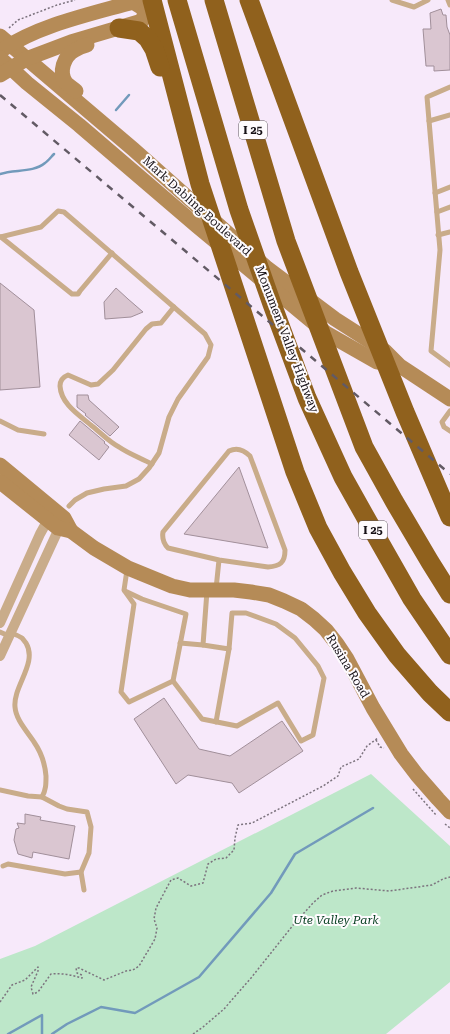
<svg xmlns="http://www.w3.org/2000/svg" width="450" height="1034" font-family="'Roboto Serif',serif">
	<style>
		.green { fill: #bde7c9 }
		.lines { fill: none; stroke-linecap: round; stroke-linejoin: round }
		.stream { stroke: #729abb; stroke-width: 2.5 }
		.building { fill: #dac6d1; stroke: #a18f9a }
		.path { stroke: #7c737e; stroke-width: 1.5; stroke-dasharray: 2 2; stroke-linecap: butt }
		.lane { stroke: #c9ac8a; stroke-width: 5 }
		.street { stroke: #c9ac8a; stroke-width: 10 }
		.secondary { stroke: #b58b57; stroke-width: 15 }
		.highway { stroke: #90611d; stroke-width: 19 }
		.rail { stroke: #625a64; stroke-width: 2.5; stroke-dasharray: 7 7; stroke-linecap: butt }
		.labels { text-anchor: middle; stroke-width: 4; stroke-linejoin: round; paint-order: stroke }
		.shield { fill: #fefbfe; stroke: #5c575c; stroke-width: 1 }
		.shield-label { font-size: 11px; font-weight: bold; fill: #161117 }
		.street-label { font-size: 12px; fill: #161117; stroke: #fefbfe }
		.park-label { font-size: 12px; font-style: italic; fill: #094123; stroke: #fefbfe }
	</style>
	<rect width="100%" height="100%" fill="#f7e9fa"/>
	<polygon class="green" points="371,774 450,846 450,982 386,1034 0,1034 0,959 35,946"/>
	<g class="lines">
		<g class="stream">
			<polyline points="116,110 129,95"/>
			<path d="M0,174C14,169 33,173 45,163C48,161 51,157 54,154"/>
			<polyline points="8,1034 42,1015 42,1034"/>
			<polyline points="52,1034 67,1024 101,1007 135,1013 199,977 271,893 295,854 373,808"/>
		</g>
	</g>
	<g class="building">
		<polygon points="441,9 443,15 446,15 447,27 450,35 450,70 434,71 434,66 426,66 423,29 431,29 430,13"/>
		<polygon points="0,283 34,310 40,387 0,390"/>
		<polygon points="116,288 128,299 143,312 131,317 105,319 104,302"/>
		<polygon points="77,395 88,395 89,400 119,427 110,436 85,415 86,414 77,407"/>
		<polygon points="80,421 105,442 104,443 109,447 99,460 69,435"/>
		<polygon points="239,467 268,548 184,534"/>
		<polygon points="164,698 199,749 230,756 282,721 303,751 239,793 232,783 188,775 176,784 134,719"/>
		<polygon points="25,814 41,817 40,820 75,826 69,859 33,852 32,858 18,854 14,840 16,829 19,828 17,823 25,824"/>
	</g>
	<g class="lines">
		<g class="path">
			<polyline points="9,28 18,20 57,5 75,0"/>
			<polyline points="376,740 380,747 384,748"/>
			<polyline points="413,789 437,816"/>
			<polyline points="445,824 450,828"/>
			<path d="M0,1002L12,985L25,980L38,967V971L31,987L33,994L38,992L51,974C62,973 72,975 82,978V975L77,973L76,968H79L104,980L126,971L133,970L139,966L155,939L157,928L154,919L156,908L171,880L178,878L191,886L203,883L208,864L216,859L226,858L234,850L235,838L238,825L252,823L323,786L338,776L341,767L359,759L367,746L378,738"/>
			<polyline points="193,1034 203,1027 224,1009 251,978 294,924 313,903 322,895 333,891 356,888 389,891 432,885 443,879 450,877"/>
		</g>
		<g class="lane">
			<polyline points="392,0 414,7 428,0"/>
			<polyline points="448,0 450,5"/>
			<polyline points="450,87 427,97 440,250 431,351 450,365"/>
			<polyline points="429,121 450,115"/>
			<polyline points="435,193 450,187"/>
			<polyline points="437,212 450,207"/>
			<polyline points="438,235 450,232"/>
			<polyline points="0,237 41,227 58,211 64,212 205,334 211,345 208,357 178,399 169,417 159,453 149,468 139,479 126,486 104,489 87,493 75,500 69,506"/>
			<polyline points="1,237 72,294 78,294 80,291 112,253"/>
			<polyline points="450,411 442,422 444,427 450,431"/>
			<polyline points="0,421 18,430 44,434"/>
			<path d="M152,464C141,458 129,454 119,447C109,442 101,433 92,426C79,415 61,404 60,386C60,380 63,377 68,375L91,385L98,384L113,370L146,329L152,324L161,323L174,307"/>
			<polyline points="127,570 124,590 134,604 121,692 129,702 173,681 202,719 237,726 278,703 301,741 313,735 324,678 318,666 295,638 276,624 246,613 232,613 229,649 203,645 207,591"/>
			<path d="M216,589L219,560L168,548C163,543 162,538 163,532L229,451C237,447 244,450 250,456L285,550C285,563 280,566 268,567L219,560"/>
			<polyline points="125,591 142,599 186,614 173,681"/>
			<polyline points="0,632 9,636"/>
			<path d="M11,633C14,634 19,636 22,638C23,639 25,642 26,643C38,663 13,686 15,707C16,720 27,731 34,742C41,752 45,764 46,776C46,784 46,790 42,797"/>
			<polyline points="180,643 203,645"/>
			<polyline points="216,722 229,649"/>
			<polyline points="0,790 28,796 42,797 59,806 67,809 87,812 91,827 89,853 81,872 84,890"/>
			<polyline points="3,866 8,864 65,874 81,872"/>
		</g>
		<g class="street">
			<polyline points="0,623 40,534 50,516"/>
			<polyline points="0,656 61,524"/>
		</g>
		<g class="secondary">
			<polyline points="0,36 133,149 267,268 335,319 385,351 400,366 450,399"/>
			<path d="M2,50C39,25 91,14 133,2L146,10"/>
			<polyline points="0,58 27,83 79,125 197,226 326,333 377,362 393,365"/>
			<polyline points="0,75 26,59 71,42 142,21 146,10"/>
			<path d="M76,91C73,88 69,86 66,83C58,72 64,56 75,50C78,48 83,46 87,45"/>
			<polyline points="0,465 64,518 71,531"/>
			<polyline points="0,482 58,528 71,531 94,548 128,568 172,586 190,590 234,590 251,592 269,595 284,601 301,609 314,619 326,630 337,644 347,659 373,708 401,754 417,775 438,799 450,812"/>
		</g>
		<g class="highway">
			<polyline points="152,0 200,184 295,472 318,528 342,572 367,613 397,655 430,693 450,712"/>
			<polyline points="177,0 239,210 272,304 307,398 343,477 375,534 412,599 450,655"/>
			<polyline points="214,0 286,241 364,447 394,501 430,562 450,594"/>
			<polyline points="249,0 349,272 405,412 450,517"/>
			<polyline points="119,28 139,31 148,39 154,49 160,67"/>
		</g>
		<polyline class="rail" points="0,95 450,474"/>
	</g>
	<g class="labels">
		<g class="shield">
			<rect x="239" y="121" width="28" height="18" rx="3"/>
			<rect x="359" y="521" width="28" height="18" rx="3"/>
		</g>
		<g class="shield-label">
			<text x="253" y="134">I 25</text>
			<text x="373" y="534">I 25</text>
		</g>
		<g class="street-label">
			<text transform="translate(197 206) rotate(42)" y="4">Mark Dabling Boulevard</text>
			<text transform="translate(287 339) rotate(69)" y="4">Monument Valley Highway</text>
			<text transform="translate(348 666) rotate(59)" y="4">Rusina Road</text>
		</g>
		<g class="park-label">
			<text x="336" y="924">Ute Valley Park</text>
		</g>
	</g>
</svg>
